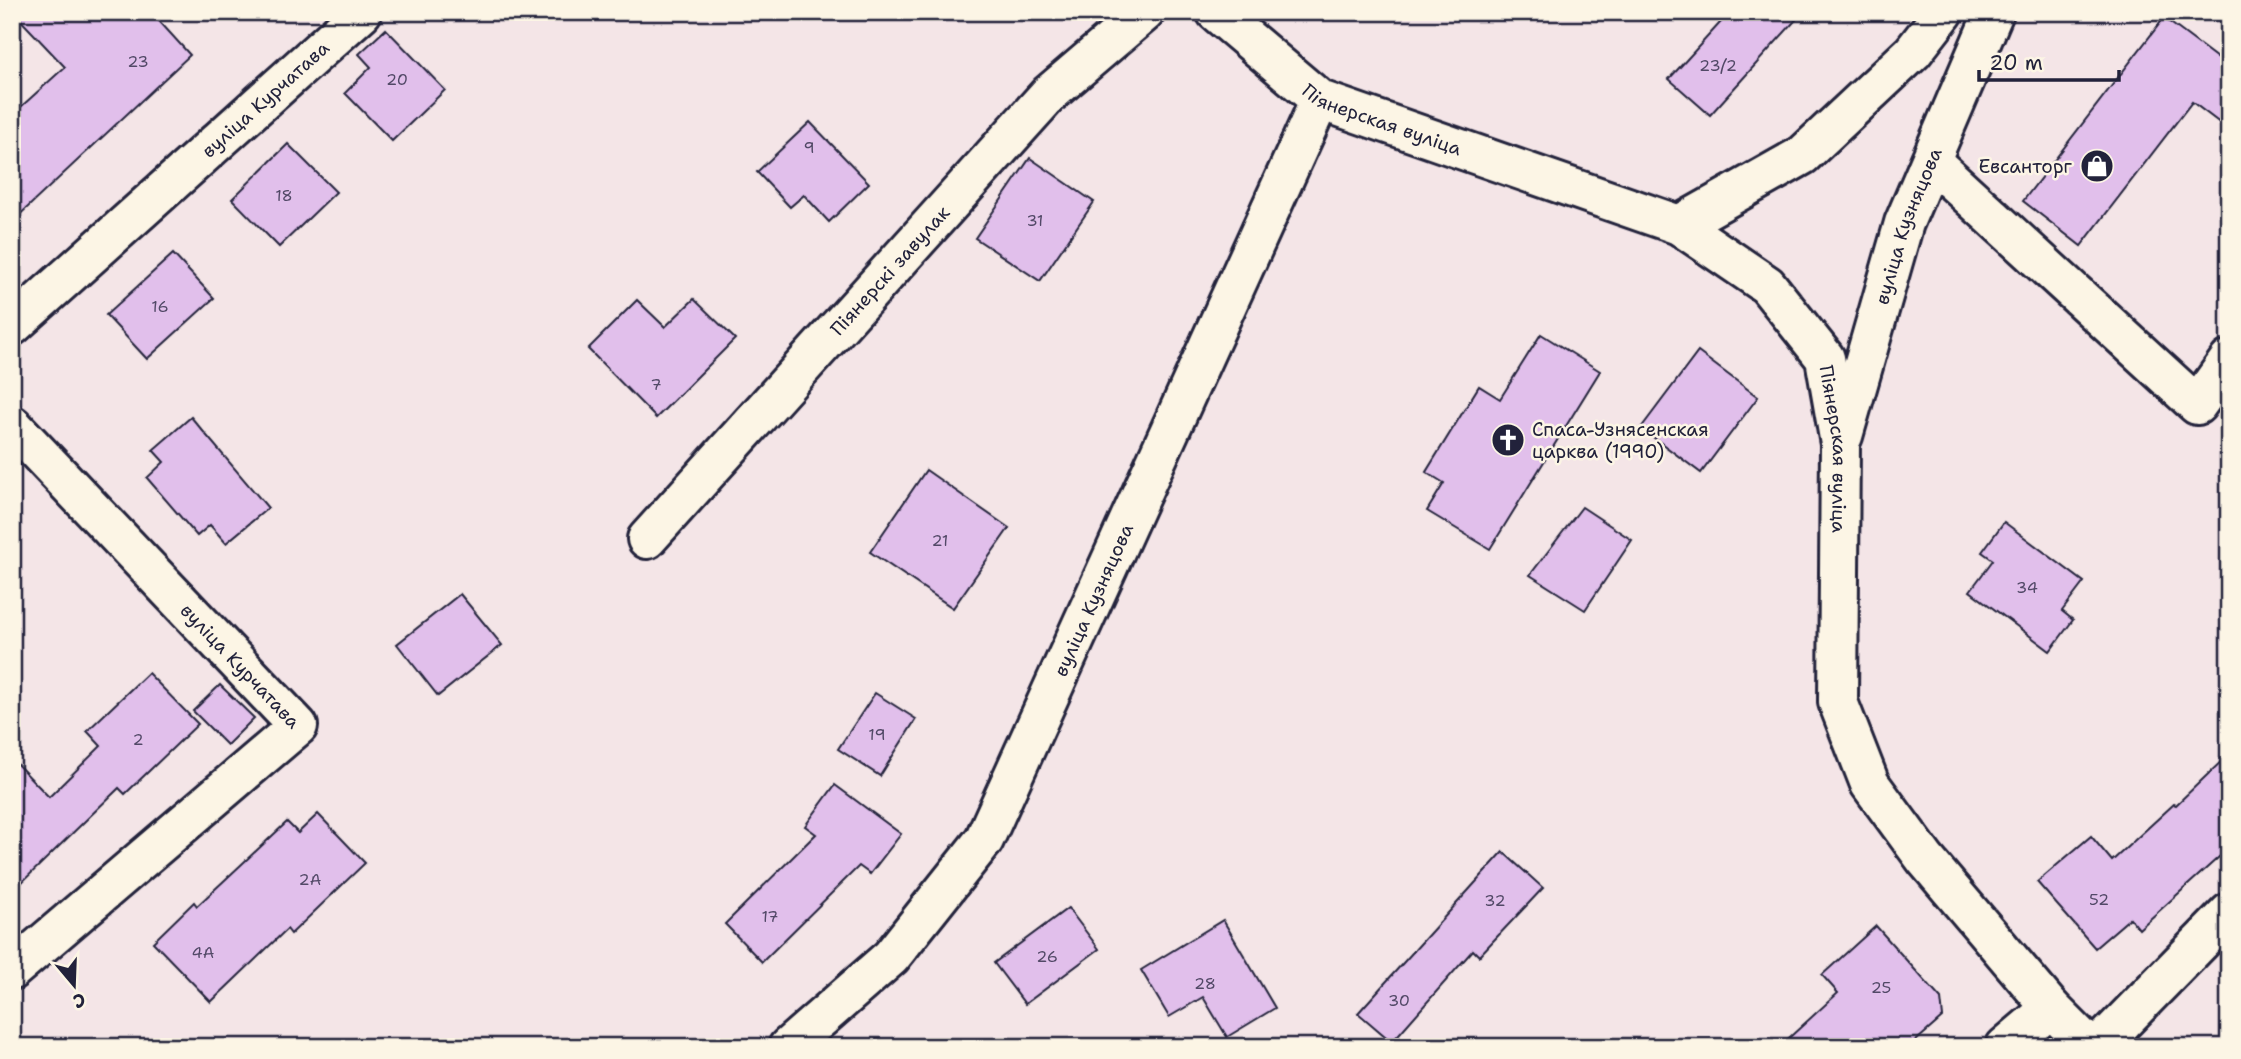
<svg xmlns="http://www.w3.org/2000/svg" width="2241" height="1059" font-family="'Shantell Sans',sans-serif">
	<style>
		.building { fill: #e1bfeb; stroke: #22223b; stroke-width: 2 }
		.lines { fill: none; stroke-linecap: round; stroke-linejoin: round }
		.minor-casing { stroke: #22223b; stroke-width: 44 }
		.minor { stroke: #fcf5e5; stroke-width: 38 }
		.labels { text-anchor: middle; stroke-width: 5; stroke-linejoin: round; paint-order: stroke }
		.number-label { font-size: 16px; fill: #524967 }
		.street-label { font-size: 19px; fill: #22223b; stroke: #fcf5e5 }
		.poi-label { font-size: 19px; fill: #22223b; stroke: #fcf5e5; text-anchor: end }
	</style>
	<rect width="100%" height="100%" fill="#f4e5e7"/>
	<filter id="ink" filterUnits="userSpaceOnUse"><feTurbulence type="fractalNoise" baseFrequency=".0143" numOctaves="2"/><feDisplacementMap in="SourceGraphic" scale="14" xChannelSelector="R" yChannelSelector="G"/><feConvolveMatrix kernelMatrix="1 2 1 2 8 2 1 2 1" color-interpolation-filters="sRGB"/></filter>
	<g filter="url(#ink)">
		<g class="building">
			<polygon points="13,12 151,12 190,55 12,222 12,115 65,67"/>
			<polygon points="1730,12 1803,12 1710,115 1669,79"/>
			<polygon points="2164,18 2229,67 2229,130 2192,102 2081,246 2023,201"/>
			<polygon points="386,29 445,90 392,141 345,93 371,67 359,54"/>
			<polygon points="810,122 869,183 829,222 804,195 790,207 757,172"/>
			<polygon points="288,144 336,192 279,247 232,199"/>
			<polygon points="1030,158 1094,202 1040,281 975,238"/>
			<polygon points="173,254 214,298 147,359 106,315"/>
			<polygon points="694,299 735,339 656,418 588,349 637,300 665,327"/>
			<polygon points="1541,334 1600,371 1490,549 1427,511 1444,483 1426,472 1479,386 1500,399"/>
			<polygon points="1698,352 1758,397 1701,473 1641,428"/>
			<polygon points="191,417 268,508 226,543 210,525 197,536 147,478 164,462 153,450"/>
			<polygon points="926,470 1009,528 953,608 870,552"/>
			<polygon points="1582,507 1632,540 1585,610 1530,575"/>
			<polygon points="2004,522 2084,582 2062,611 2073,620 2050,651 1970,591 1993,560 1982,552"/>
			<polygon points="460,594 502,645 438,696 397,644"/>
			<polygon points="148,673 198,724 125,794 119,788 12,892 12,759 49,797 101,746 87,731"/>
			<polygon points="220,685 254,718 227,745 193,711"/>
			<polygon points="875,693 916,719 880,776 838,749"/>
			<polygon points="2229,754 2229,848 2139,929 2130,918 2095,948 2037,882 2091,836 2112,861 2174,804 2176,805"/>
			<polygon points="835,785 901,834 870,874 859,866 762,962 725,924 816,834 805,826"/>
			<polygon points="318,814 365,863 291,934 287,929 211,1002 153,942 194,902 197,906 287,822 298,833"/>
			<polygon points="1503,852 1543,888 1479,956 1473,950 1392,1042 1358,1013"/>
			<polygon points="1068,908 1099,949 1025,1004 994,963"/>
			<polygon points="1223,920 1275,1008 1227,1037 1203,997 1169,1017 1141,970"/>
			<polygon points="1876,926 1941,999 1943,1017 1909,1047 1779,1047 1838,993 1822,975"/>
		</g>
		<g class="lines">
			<defs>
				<g id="minor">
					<path id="s1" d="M1216,12L1320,100L1679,225L1767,285L1825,358L1840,444L1838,702L1870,784L1925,859L2051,1008L2090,1047"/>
					<polyline points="1931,161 2197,405 2229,360"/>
					<polyline points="1679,225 1803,155 1913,52 1944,12"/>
					<path id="s2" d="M12,326L362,12"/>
					<path id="s3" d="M12,425L298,726L12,970"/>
					<path id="s4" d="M1843,436L1904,223L1994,12"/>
					<path id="s5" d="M647,539L1049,94L1145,12"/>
					<path id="s6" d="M788,1047L891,957L984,840L1320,100"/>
					<polyline points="2005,1047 2051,1008"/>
					<polyline points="2098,1047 2229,913"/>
				</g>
			</defs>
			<use href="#minor" class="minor-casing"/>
			<use href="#minor" class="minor"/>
		</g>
	</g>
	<defs>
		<symbol id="shop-disc" viewBox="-11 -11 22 22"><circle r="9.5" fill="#22223b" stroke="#fcf5e5"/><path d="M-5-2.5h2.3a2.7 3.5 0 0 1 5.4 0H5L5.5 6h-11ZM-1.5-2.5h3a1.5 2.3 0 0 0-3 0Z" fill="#fff"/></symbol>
		<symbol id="church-disc" viewBox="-11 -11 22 22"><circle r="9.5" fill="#22223b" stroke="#fcf5e5"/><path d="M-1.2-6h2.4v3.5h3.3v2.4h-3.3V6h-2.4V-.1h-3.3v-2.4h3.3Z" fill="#fff"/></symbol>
	</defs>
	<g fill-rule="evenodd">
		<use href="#shop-disc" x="2078" y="147" width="38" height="38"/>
		<use href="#church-disc" x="1489" y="421" width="38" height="38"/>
	</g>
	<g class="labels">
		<g class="number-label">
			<text x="138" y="67">23</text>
			<text x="1718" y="71">23/2</text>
			<text x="397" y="85">20</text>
			<text x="809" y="153">9</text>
			<text x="284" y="201">18</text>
			<text x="1035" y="226">31</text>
			<text x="160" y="312">16</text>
			<text x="656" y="390">7</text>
			<text x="940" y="546">21</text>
			<text x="2027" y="593">34</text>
			<text x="877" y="740">19</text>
			<text x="138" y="745">2</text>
			<text x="310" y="885">2А</text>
			<text x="2099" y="905">52</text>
			<text x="1495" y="906">32</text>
			<text x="770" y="922">17</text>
			<text x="203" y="958">4А</text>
			<text x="1047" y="962">26</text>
			<text x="1205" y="989">28</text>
			<text x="1881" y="993">25</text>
			<text x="1399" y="1006">30</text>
		</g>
		<g class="street-label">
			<text dy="7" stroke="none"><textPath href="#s2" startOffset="340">вуліца Курчатава</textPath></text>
			<text dy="7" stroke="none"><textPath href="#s1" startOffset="201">Піянерская вуліца</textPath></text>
			<text dy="7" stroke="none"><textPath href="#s4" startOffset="220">вуліца Кузняцова</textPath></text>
			<text dy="7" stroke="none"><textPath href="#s5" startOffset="362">Піянерскі завулак</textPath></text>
			<text dy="7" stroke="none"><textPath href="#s1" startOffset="808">Піянерская вуліца</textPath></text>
			<text dy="7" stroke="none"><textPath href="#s6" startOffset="550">вуліца Кузняцова</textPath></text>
			<text dy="7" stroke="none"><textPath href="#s3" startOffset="332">вуліца Курчатава</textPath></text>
		</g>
		<g class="poi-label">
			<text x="2072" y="173">Евсанторг</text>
			<text x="1532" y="436" text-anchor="start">Спаса-Узнясенская<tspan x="1532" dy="22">царква (1990)</tspan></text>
		</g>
	</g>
	<rect width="2241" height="1059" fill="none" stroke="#fcf5e5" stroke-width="42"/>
	<rect x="21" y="21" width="2199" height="1017" fill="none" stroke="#22223b" stroke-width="2.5" filter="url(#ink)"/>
	<g transform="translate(74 985) rotate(161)" stroke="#fcf5e5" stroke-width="5" paint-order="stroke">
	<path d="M0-5L12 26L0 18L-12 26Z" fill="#22223b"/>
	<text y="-10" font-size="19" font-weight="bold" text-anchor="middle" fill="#22223b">С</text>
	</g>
	<path d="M1979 70v10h140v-10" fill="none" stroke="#22223b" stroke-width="3.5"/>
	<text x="1989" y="70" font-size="21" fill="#22223b" stroke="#fcf5e5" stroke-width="5" paint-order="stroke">20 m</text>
</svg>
